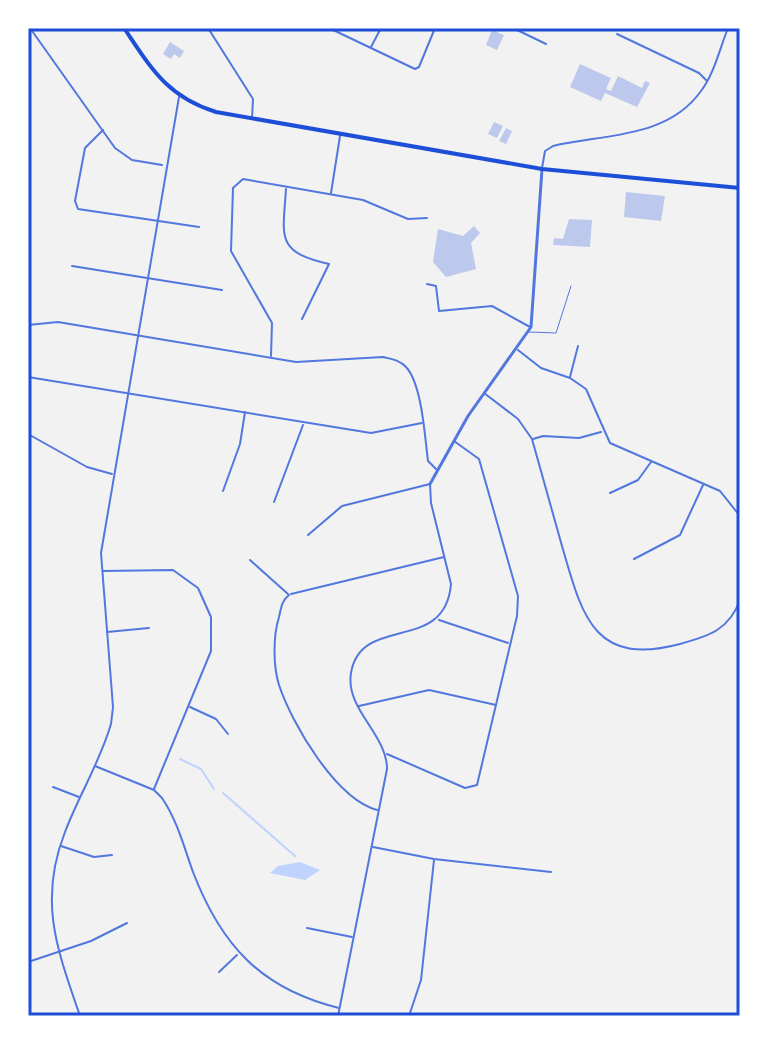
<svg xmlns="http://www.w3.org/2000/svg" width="768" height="1044" font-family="'Roboto Condensed',sans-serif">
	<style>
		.water { fill: #bfd3fe }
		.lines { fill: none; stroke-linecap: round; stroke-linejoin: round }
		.stream { stroke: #bfd3fe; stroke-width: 2 }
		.building { fill: #bdc9ec }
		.service { stroke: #5277de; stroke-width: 1 }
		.minor { stroke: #5277de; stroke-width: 2 }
		.tertiary { stroke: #5277de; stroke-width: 3 }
		.primary { stroke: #1d4ed8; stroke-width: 4 }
		.neatline { fill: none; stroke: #1d4ed8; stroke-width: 3 }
	</style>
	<rect width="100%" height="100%" fill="#f2f2f2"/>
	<polygon class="water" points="300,862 320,870 305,880 270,873 278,866"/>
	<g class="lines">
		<g class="stream">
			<polyline points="180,759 201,769 214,789"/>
			<polyline points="223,793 295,856"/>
		</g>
	</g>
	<g class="building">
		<polygon points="492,30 504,35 497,50 486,45"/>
		<polygon points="170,42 184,51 180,58 174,54 171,59 163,54"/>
		<polygon points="580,64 611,78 606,89 611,91 618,76 642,88 645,81 650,83 637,107 605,93 601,101 570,87"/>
		<polygon points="494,122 503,126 497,138 488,134"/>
		<polygon points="506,128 512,131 506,144 499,141"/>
		<polygon points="626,192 665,196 661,221 624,217"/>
		<polygon points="569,219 592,220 590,247 553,245 554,238 563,239"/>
		<polygon points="474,226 480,233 471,243 476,269 446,277 433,262 438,229 463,236"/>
	</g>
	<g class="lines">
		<polyline class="service" points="529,332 556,333 571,286"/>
		<g class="minor">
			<polyline points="30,28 115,148 132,160 162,165"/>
			<polyline points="208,28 253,99 252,119"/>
			<polyline points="329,28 415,69 419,67 435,28"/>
			<polyline points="513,28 546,44"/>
			<polyline points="617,34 699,73 707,81"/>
			<polyline points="371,47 381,28"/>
			<polyline points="103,130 85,148 75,201 78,209 199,227"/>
			<path d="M542,168L545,151L553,146C603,134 667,139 701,91C714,74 720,48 728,28"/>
			<path d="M286,189C283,237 275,252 329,264L302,319"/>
			<polyline points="331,193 340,136"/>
			<polyline points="72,266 222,290"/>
			<polyline points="427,284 436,286 439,311 492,306 530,327"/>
			<path d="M28,325L58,322L296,362L383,357C391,359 400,360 406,367C422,384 425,438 428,461L436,469"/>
			<polyline points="518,350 541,368 570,378 586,389 610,443 720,491 740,516"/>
			<polyline points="271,356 272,323 231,251 233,188 243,179 363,200 408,219 427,218"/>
			<polyline points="28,377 371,433 422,423"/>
			<polyline points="570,377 578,346"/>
			<path d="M484,393L518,419L532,439C542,475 552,510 562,546C582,615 593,667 680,644C709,636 729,630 740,600"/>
			<polyline points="28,434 87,467 112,474"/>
			<polyline points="533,439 543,436 579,438 601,432"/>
			<polyline points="223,491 240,444 245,412"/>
			<polyline points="610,493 638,480 651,462"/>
			<polyline points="274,502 303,425"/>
			<path d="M308,535L342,506L430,484L431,503L451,584C445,655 361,613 351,673C345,709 387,734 387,769L338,1016"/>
			<polyline points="634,559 680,535 703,485"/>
			<polyline points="250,560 288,594"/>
			<polyline points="103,571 173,570 198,588 211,617 211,651 154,789"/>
			<polyline points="291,594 444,557"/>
			<path d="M289,595C282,600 281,608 279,617C273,636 273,666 279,685C292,724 336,799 377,810"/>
			<polyline points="439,620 508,643"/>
			<polyline points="107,632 149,628"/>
			<polyline points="359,706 429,690 496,705"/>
			<polyline points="190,707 216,719 228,734"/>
			<polyline points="387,754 465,788 477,785 517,616 518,596 479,459 454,441"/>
			<path d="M95,766L154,790L162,798C177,820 184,847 193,872C221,945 261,989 339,1008"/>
			<polyline points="53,787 79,797"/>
			<polyline points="61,846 94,857 112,855"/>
			<polyline points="373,847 434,859 551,872"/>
			<polyline points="307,928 352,937"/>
			<polyline points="31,961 91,941 127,923"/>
			<polyline points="219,972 237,955"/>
			<path d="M80,1016C57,949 38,901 65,832C79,795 100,762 111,724L113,707L101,553L179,97"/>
			<polyline points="409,1016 421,980 434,860"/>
		</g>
		<polyline class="tertiary" points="430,484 468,416 531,327 542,169"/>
		<path class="primary" d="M124,28C151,68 167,97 216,112L542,169L740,188"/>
	</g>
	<rect width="768" height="1044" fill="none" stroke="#ffffff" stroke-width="60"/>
	<rect x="30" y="30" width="708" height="984" class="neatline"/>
</svg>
